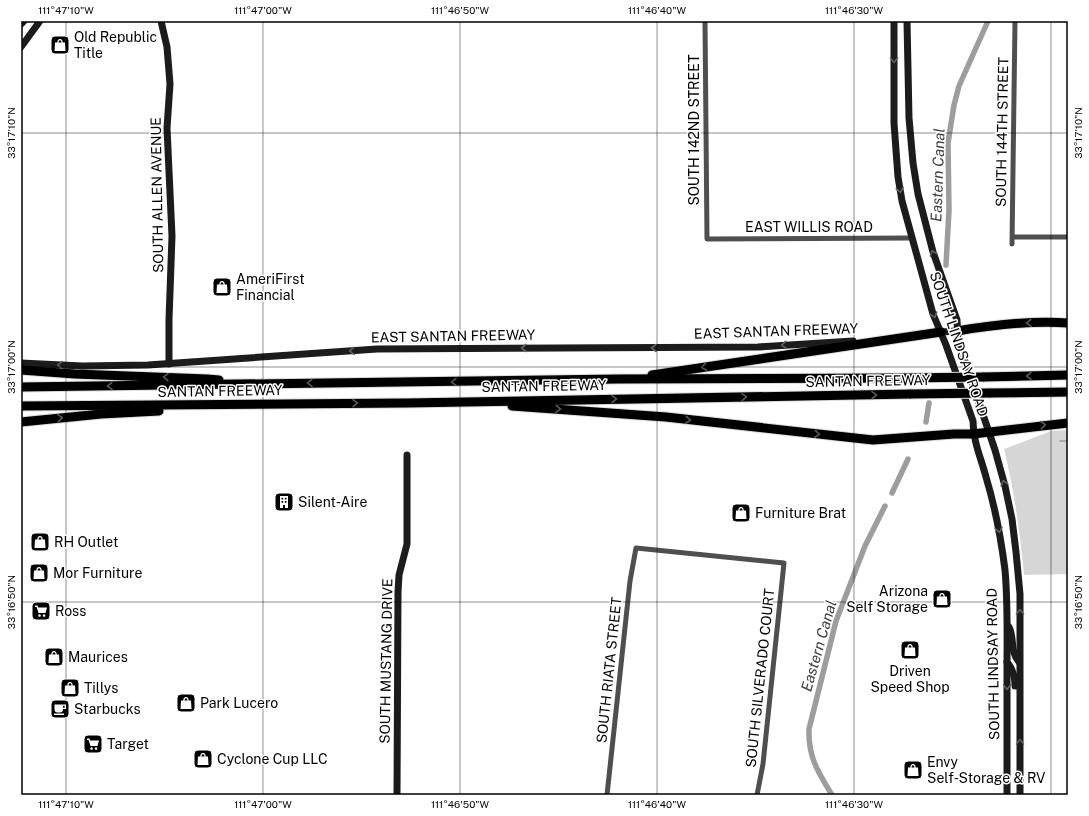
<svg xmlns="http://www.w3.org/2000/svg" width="1089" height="816" font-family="'Public Sans',sans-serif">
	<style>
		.green { fill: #d6d6d6 }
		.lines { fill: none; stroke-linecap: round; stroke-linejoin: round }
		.stream { stroke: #9d9d9d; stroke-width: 1.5 }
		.canal { stroke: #9d9d9d; stroke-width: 5.5 }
		.highway-casing { stroke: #dbdbdb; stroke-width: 11 }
		.street { stroke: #4f4f4f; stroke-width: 5 }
		.secondary { stroke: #1c1c1c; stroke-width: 7 }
		.highway { stroke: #000; stroke-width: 9 }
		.highway-bridge-casing { stroke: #dbdbdb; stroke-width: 11; stroke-linecap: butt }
		.highway-bridge { stroke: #000; stroke-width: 9 }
		.oneway { stroke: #606060 }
		.oneway2 { stroke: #595959 }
		.ticks { fill: none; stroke: #000; stroke-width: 1; stroke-opacity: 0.45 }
		.labels { text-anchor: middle; stroke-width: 3; stroke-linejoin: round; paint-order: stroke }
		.poi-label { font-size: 14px; fill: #000; stroke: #fff; text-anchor: start }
		.street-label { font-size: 14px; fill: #000; stroke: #fff }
		.water-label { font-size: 15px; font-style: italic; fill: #3e3e3e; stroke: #fff }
		.neatline { fill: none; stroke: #000; stroke-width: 1.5 }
		.ticks-label { font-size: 10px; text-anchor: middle; fill: #000 }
	</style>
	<rect width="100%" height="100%" fill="#fff"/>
	<path class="green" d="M1068,430V574L1024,575C1020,532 1014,490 1004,449L1051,431Z"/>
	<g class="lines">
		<polyline class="stream" points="1060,441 1068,441"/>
		<g class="canal">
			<polyline points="946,265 949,210 948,143 954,105 959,86 988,21"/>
			<polyline points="926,422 929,403"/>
			<polyline points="892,493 908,459"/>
			<path d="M832,795C818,772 808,757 809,729L836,621L865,546L885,506"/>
		</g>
		<defs>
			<g id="highway">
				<path d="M957,331C993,325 1031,320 1068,323"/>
				<polyline points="21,370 75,374 207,379 219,380"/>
				<polyline points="652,375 941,332"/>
				<polyline points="983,377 1068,375"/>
				<polyline points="21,387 619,379 905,378"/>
				<polyline points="989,393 1068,392"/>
				<polyline points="21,406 407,403 911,394"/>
				<polyline points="512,406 666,417 873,440 954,434 973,434 1068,423"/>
				<polyline points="21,422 101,414 159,411"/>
			</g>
		</defs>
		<use href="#highway" class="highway-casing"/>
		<g class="street">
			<polyline points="705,21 707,239 912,238"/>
			<polyline points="1013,237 1068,237"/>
			<polyline points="1012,244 1015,21"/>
			<polyline points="607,795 630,581 636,548 784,563 763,764 757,795"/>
		</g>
		<g class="secondary">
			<polyline points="161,21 167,47 170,84 167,128 172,236 169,320 169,364"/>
			<path d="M894,21V123L898,177L902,201L933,314L946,345L973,421C973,441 981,458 986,477C995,507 1001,538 1005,570C1008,603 1007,637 1007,670C1007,712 1007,753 1007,795"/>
			<polyline points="907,21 909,118 913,163 918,194 933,252 957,320 958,341 995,450 1005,486 1012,519 1016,552 1020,594 1020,795"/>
			<polyline points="21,24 24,21"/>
			<polyline points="21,47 40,21"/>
			<polyline points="941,332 957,331"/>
			<polyline points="21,363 82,366 148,365 377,349 758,347 853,341"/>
			<path d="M1009,627C1015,639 1009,650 1019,662"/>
			<path d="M1007,662C1013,669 1015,676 1015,686"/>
			<polyline points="397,795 398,592 399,575 407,544 407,455"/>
		</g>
		<use href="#highway" class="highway"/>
		<defs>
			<g id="highway-bridge">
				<polyline points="905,378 983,377"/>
				<polyline points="911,394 989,393"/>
			</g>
		</defs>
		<use href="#highway-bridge" class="highway-bridge-casing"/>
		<use href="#highway-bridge" class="highway-bridge"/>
	</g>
	<defs><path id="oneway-chevron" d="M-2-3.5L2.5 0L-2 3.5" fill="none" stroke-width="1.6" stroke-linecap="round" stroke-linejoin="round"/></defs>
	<g class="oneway">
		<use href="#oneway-chevron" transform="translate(894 60) rotate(89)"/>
		<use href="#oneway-chevron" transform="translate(900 190) rotate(80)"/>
		<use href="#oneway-chevron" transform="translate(933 253) rotate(-109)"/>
		<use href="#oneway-chevron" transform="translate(934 315) rotate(72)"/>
		<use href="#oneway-chevron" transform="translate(784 345) rotate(176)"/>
		<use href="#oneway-chevron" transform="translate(524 348) rotate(180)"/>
		<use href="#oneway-chevron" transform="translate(654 348) rotate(180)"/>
		<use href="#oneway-chevron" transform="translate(352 351) rotate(176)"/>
		<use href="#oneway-chevron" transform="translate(60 365) rotate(-177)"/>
		<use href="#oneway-chevron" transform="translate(1004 483) rotate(-104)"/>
		<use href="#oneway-chevron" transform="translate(999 530) rotate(80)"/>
		<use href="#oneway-chevron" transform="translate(1020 612) rotate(-90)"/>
		<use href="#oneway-chevron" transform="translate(1007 687) rotate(90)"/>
		<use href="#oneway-chevron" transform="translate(1020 742) rotate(-90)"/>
	</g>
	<g class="oneway2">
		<use href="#oneway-chevron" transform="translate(1029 323) rotate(177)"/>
		<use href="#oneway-chevron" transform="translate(704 367) rotate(172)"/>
		<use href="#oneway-chevron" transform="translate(1029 376) rotate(179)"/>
		<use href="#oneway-chevron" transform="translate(166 377) rotate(-178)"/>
		<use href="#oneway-chevron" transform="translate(454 382) rotate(179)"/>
		<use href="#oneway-chevron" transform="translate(310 383) rotate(179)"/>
		<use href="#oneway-chevron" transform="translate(110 386) rotate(179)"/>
		<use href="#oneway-chevron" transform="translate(874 395) rotate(-1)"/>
		<use href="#oneway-chevron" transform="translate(744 397) rotate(-1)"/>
		<use href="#oneway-chevron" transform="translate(614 399) rotate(-1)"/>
		<use href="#oneway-chevron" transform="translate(355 403) rotate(-1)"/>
		<use href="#oneway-chevron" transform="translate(558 409) rotate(4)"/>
		<use href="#oneway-chevron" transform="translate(60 418) rotate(-5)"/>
		<use href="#oneway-chevron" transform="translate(688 420) rotate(6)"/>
		<use href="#oneway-chevron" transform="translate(1043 425) rotate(-5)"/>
		<use href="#oneway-chevron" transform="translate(817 434) rotate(6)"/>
	</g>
	<path class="ticks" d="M66,21V795M263,21V795M460,21V795M657,21V795M854,21V795M1051,21V795M21,133H1068M21,367H1068M21,602H1068"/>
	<defs>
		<symbol id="shop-square" viewBox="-11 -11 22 22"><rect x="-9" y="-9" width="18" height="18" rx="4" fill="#000" stroke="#fff"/><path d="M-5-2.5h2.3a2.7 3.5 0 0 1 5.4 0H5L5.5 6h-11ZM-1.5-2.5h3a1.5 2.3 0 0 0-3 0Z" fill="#fff"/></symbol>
		<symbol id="building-square" viewBox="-11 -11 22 22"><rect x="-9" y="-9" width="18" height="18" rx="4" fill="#000" stroke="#fff"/><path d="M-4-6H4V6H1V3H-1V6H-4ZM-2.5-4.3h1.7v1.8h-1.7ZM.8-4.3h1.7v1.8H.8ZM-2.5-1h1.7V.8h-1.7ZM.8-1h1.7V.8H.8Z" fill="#fff"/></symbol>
		<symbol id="supermarket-square" viewBox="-11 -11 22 22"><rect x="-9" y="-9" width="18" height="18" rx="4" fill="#000" stroke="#fff"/><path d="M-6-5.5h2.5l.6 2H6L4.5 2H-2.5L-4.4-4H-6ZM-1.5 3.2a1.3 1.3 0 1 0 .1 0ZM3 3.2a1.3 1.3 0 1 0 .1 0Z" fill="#fff"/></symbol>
		<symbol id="cafe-square" viewBox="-11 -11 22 22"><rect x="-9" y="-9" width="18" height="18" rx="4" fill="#000" stroke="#fff"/><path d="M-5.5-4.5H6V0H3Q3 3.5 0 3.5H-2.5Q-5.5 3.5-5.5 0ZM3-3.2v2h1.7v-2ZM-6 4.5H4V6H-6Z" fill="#fff"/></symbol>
	</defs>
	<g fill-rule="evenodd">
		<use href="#shop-square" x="49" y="34" width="22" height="22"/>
		<use href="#shop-square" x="211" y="276" width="22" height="22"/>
		<use href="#building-square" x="273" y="491" width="22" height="22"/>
		<use href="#shop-square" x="730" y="502" width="22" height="22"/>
		<use href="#shop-square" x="29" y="531" width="22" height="22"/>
		<use href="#shop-square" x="28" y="562" width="22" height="22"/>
		<use href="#shop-square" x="931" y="588" width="22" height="22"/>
		<use href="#supermarket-square" x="30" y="600" width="22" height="22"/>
		<use href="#shop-square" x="899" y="639" width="22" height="22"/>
		<use href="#shop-square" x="43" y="646" width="22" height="22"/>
		<use href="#shop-square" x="59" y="677" width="22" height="22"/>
		<use href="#shop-square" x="175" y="692" width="22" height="22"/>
		<use href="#cafe-square" x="49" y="698" width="22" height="22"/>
		<use href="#supermarket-square" x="82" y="733" width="22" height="22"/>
		<use href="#shop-square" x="192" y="748" width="22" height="22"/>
		<use href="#shop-square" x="902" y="759" width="22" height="22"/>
	</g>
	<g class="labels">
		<g class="poi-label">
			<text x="74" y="42">Old Republic<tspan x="74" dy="16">Title</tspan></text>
			<text x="236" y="284">AmeriFirst<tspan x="236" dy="16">Financial</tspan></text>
			<text x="298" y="507">Silent-Aire</text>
			<text x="755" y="518">Furniture Brat</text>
			<text x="54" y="547">RH Outlet</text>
			<text x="53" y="578">Mor Furniture</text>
			<text x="928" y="596" text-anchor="end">Arizona<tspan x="928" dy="16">Self Storage</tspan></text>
			<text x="55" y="616">Ross</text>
			<text x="68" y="662">Maurices</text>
			<text x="910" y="676" text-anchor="middle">Driven<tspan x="910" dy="16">Speed Shop</tspan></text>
			<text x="84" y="693">Tillys</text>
			<text x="200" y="708">Park Lucero</text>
			<text x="74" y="714">Starbucks</text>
			<text x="107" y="749">Target</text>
			<text x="217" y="764">Cyclone Cup LLC</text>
			<text x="927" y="767">Envy<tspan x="927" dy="16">Self-Storage &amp; RV</tspan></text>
		</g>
		<g class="street-label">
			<text transform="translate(694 130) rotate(-90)" y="5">SOUTH 142ND STREET</text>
			<text transform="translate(1002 132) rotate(-89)" y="5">SOUTH 144TH STREET</text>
			<text transform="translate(157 195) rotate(-91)" y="5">SOUTH ALLEN AVENUE</text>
			<text x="809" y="232">EAST WILLIS ROAD</text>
			<text transform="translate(776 331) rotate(-2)" y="5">EAST SANTAN FREEWAY</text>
			<text transform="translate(453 336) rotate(-1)" y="5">EAST SANTAN FREEWAY</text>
			<text transform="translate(959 344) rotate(71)" y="5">SOUTH LINDSAY ROAD</text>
			<text transform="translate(868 381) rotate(-1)" y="5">SANTAN FREEWAY</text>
			<text transform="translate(544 386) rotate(-1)" y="5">SANTAN FREEWAY</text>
			<text transform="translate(220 391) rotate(-1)" y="5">SANTAN FREEWAY</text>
			<text transform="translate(386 661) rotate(-89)" y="5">SOUTH MUSTANG DRIVE</text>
			<text transform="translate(993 664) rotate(-91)" y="5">SOUTH LINDSAY ROAD</text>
			<text transform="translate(609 670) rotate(-84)" y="5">SOUTH RIATA STREET</text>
			<text transform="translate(760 678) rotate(-84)" y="5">SOUTH SILVERADO COURT</text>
		</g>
		<g class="water-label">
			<text transform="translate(938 175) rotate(-88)" y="5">Eastern Canal</text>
			<text transform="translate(819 646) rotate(-74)" y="5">Eastern Canal</text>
		</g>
	</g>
	<rect width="1089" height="816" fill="none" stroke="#ffffff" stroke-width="44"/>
	<rect x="22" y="22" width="1045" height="772" class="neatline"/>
	<g class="ticks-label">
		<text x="66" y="14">111°47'10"W</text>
		<text x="263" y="14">111°47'00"W</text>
		<text x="460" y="14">111°46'50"W</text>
		<text x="657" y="14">111°46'40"W</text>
		<text x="854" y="14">111°46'30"W</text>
		<text transform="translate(11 133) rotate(-90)" y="4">33°17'10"N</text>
		<text transform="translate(1078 133) rotate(-90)" y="4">33°17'10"N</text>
		<text transform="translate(11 367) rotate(-90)" y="4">33°17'00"N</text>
		<text transform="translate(1078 367) rotate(-90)" y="4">33°17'00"N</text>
		<text transform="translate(11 602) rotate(-90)" y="4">33°16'50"N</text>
		<text transform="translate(1078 602) rotate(-90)" y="4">33°16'50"N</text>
		<text x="66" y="808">111°47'10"W</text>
		<text x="263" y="808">111°47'00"W</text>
		<text x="460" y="808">111°46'50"W</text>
		<text x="657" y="808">111°46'40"W</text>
		<text x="854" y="808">111°46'30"W</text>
	</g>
</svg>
